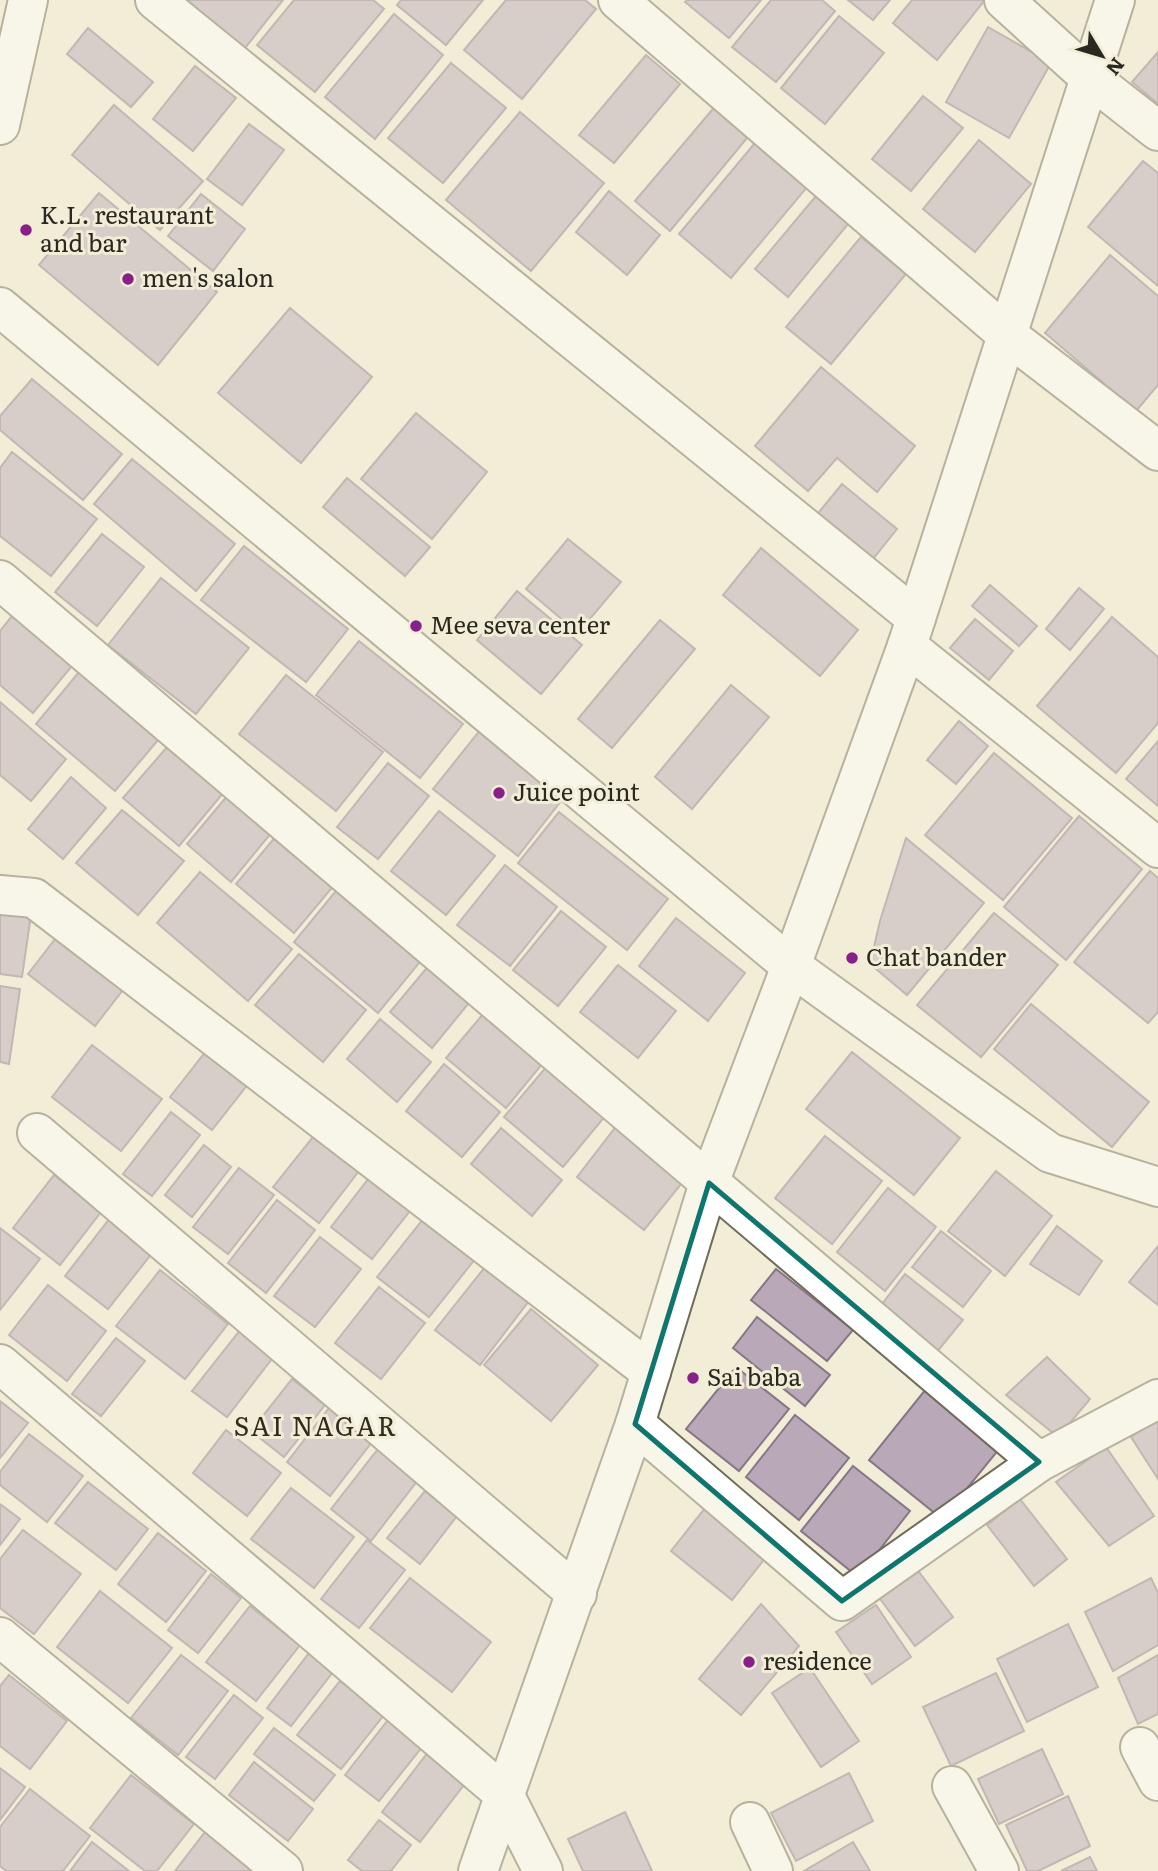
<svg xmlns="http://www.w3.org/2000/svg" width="1158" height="1871" font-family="Literata,serif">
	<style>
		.building { fill: #b9a8b8; stroke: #877786; stroke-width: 2 }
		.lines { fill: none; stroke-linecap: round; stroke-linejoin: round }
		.minor-casing { stroke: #706c59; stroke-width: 42 }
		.tertiary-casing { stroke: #706c59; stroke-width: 42 }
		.minor { stroke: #fff; stroke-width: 38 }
		.tertiary { stroke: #fff; stroke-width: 38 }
		.marked { fill: none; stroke: #0f766e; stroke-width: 5; stroke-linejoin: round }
		.poi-dot { fill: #872188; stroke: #f2edd7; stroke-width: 2.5 }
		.labels { text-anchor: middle; stroke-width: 6; stroke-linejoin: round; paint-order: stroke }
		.poi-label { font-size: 24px; fill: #2a2921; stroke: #f2edd7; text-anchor: start }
		.neighbourhood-label { font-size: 26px; letter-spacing: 2px; fill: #302c1b; stroke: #f2edd7 }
	</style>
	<rect width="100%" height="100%" fill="#f2edd7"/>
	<g class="building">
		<polygon points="184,0 283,0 245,48"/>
		<polygon points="294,0 373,0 384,9 315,92 257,45"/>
		<polygon points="401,0 483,0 446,45 397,5"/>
		<polygon points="506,0 585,0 596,9 522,99 464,50"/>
		<polygon points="687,0 761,0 729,38 685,2"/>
		<polygon points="771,0 822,0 835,11 776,82 732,47"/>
		<polygon points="848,0 890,0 873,20"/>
		<polygon points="912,0 982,0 984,1 937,60 893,23"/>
		<polygon points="394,14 443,55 375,139 325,97"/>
		<polygon points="839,16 884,53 825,124 781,88"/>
		<polygon points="988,27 1051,63 1009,138 946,102"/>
		<polygon points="88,28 153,82 131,107 67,54"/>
		<polygon points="1158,52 1158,104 1132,82"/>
		<polygon points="646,55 680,84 614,163 579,135"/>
		<polygon points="451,63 506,108 443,183 388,138"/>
		<polygon points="195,66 236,98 193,151 153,119"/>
		<polygon points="923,96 963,128 911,191 872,159"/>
		<polygon points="718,103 752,132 670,231 635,201"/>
		<polygon points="114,105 203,181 160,230 72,155"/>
		<polygon points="520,112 604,183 531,271 446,200"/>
		<polygon points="249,124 284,150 242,205 207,179"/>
		<polygon points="979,140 1031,184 975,252 923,209"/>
		<polygon points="755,143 808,186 731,278 679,234"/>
		<polygon points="1143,161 1158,173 1158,286 1088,227"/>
		<polygon points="609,191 660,235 627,275 576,232"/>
		<polygon points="99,193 217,292 158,365 39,265"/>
		<polygon points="201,194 245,229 213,271 168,236"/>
		<polygon points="816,196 849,223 788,297 755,269"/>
		<polygon points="861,237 906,274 831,364 786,327"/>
		<polygon points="1110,255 1158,296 1158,385 1136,411 1045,333"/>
		<polygon points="290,308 372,377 301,463 218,393"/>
		<polygon points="821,367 915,446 877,492 837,458 808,491 755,446"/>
		<polygon points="32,379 122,454 83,500 0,430 0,416"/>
		<polygon points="416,413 487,472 432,539 361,479"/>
		<polygon points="12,452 97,519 51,576 0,536 0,468"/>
		<polygon points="132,459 235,544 196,591 94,504"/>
		<polygon points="347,478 430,547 405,576 323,507"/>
		<polygon points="842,484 897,529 865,569 810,523"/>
		<polygon points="102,534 144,567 97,626 55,592"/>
		<polygon points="568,539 621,582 578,633 526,589"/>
		<polygon points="244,546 348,629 306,682 201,600"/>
		<polygon points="761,548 858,630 820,676 723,595"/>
		<polygon points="161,578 249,648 196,714 108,645"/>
		<polygon points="990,585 1037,626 1019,646 972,606"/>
		<polygon points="1079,588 1104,609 1070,650 1046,629"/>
		<polygon points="517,591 582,645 541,694 477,640"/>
		<polygon points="12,616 72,666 33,713 0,685 0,631"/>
		<polygon points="1112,617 1158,657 1158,723 1116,773 1037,706"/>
		<polygon points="975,619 1013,651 989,680 950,648"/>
		<polygon points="660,620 695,649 612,748 578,719"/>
		<polygon points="359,641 463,724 420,778 316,695"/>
		<polygon points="84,666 164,733 115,791 36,724"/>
		<polygon points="286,675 383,752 336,811 239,734"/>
		<polygon points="731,685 769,717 692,809 655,777"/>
		<polygon points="0,702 66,759 31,801 0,775"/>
		<polygon points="959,721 988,746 956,784 927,760"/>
		<polygon points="481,729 565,796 518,856 433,789"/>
		<polygon points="174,739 229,786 179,846 123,798"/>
		<polygon points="1158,741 1158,806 1126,779"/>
		<polygon points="994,753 1072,818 1003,900 925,835"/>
		<polygon points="388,763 429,796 378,859 337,827"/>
		<polygon points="71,777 106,808 63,859 28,829"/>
		<polygon points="228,795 272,832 231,882 187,844"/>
		<polygon points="122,810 184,861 138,915 76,863"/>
		<polygon points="439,811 495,856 446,915 391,871"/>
		<polygon points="559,812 668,899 627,950 518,863"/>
		<polygon points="1079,816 1142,869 1066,960 1004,907"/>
		<polygon points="277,835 336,883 294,933 236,884"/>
		<polygon points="906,838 984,903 907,995 870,964 880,921"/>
		<polygon points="505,865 557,907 510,966 457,925"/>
		<polygon points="1150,871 1158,878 1158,1012 1148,1023 1074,962"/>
		<polygon points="200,872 292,949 248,1001 157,923"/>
		<polygon points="340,886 424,957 378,1013 294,942"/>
		<polygon points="0,903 32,908 22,977 0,974"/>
		<polygon points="561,911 606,947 558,1006 513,970"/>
		<polygon points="994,913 1058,965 981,1057 917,1005"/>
		<polygon points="676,918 745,973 708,1021 639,966"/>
		<polygon points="66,925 133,977 95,1026 28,974"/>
		<polygon points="299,954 366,1010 323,1062 255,1005"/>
		<polygon points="431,963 473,998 432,1048 390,1012"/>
		<polygon points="618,965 676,1011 638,1058 580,1012"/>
		<polygon points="0,986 20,989 9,1064 0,1062"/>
		<polygon points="1031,1004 1149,1102 1112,1147 994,1049"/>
		<polygon points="484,1013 543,1063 506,1108 446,1058"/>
		<polygon points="380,1019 431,1062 397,1102 347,1059"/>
		<polygon points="214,1041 256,1074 212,1130 170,1097"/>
		<polygon points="92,1045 162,1099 121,1151 52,1097"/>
		<polygon points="852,1052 960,1138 914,1195 806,1109"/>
		<polygon points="444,1064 500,1112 462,1157 406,1111"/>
		<polygon points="548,1065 606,1115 563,1167 504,1117"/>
		<polygon points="171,1112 200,1135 152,1196 123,1174"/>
		<polygon points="618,1124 686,1178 644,1230 577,1177"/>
		<polygon points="501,1128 562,1180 532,1216 471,1164"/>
		<polygon points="317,1132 362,1167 319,1223 273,1187"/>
		<polygon points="825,1136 882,1181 832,1244 775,1198"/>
		<polygon points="204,1145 231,1167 192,1217 165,1195"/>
		<polygon points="239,1168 274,1195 228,1254 193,1227"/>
		<polygon points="996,1171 1052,1216 1005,1276 948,1231"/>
		<polygon points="54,1175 101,1212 60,1265 13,1228"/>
		<polygon points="369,1178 410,1211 372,1259 331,1227"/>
		<polygon points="888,1188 936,1227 885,1291 837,1252"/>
		<polygon points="277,1200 315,1230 266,1293 228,1263"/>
		<polygon points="110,1218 153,1252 108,1309 65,1276"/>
		<polygon points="424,1218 476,1258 429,1317 377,1277"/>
		<polygon points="1057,1226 1102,1261 1079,1295 1030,1264"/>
		<polygon points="0,1228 40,1259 0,1310"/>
		<polygon points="941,1231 991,1271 963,1307 912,1267"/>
		<polygon points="320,1237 361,1269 315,1327 274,1296"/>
		<polygon points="1158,1246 1158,1305 1129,1282"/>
		<polygon points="485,1267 529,1301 480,1365 435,1330"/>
		<polygon points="776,1269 853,1330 827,1361 751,1300"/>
		<polygon points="160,1270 228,1324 185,1379 116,1326"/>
		<polygon points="905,1274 963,1320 936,1353 879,1308"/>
		<polygon points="48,1285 106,1331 67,1381 9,1335"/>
		<polygon points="379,1287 425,1323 381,1379 335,1343"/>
		<polygon points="531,1309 598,1365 551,1421 484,1365"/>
		<polygon points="757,1317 830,1375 805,1406 733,1348"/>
		<polygon points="241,1329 275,1355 227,1417 192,1391"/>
		<polygon points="116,1338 145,1361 101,1416 72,1394"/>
		<polygon points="1047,1357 1090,1399 1058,1437 1006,1395"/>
		<polygon points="736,1367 789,1409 739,1471 686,1429"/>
		<polygon points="292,1379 325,1405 284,1457 251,1431"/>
		<polygon points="926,1389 1000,1448 942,1519 869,1460"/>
		<polygon points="0,1401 28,1423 0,1458"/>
		<polygon points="329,1408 372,1442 330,1496 287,1462"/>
		<polygon points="795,1415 849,1458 799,1520 746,1477"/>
		<polygon points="1158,1418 1158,1479 1131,1437"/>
		<polygon points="226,1430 281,1473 247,1516 193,1473"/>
		<polygon points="29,1434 83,1476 47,1522 0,1485 0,1472"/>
		<polygon points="1106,1447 1154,1516 1109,1546 1056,1482"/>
		<polygon points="378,1449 418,1480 371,1541 331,1509"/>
		<polygon points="853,1466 910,1511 858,1577 801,1531"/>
		<polygon points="88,1482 148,1529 116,1570 55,1523"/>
		<polygon points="291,1488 354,1537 314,1588 251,1539"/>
		<polygon points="425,1491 457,1516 420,1564 387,1538"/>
		<polygon points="1020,1499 1067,1559 1034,1586 987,1525"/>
		<polygon points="709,1503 770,1552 732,1600 671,1551"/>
		<polygon points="0,1504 20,1519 0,1545"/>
		<polygon points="23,1530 81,1574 34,1634 0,1608 0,1559"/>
		<polygon points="158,1533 206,1571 166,1622 118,1584"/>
		<polygon points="367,1540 405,1570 359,1628 321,1599"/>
		<polygon points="913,1564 953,1617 915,1646 875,1592"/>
		<polygon points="211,1574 241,1598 198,1653 168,1630"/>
		<polygon points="410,1578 491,1642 452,1692 370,1628"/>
		<polygon points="1151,1578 1158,1593 1158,1645 1113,1671 1085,1612"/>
		<polygon points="100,1591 172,1648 128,1703 57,1647"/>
		<polygon points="761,1604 799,1646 741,1715 699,1679"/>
		<polygon points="876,1605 911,1657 872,1684 836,1632"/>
		<polygon points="250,1606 300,1645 256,1701 206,1662"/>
		<polygon points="1068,1624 1098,1687 1027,1722 997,1659"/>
		<polygon points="309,1653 333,1672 291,1726 267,1708"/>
		<polygon points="181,1655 228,1691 178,1755 131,1718"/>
		<polygon points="1158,1655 1158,1714 1138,1724 1118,1678"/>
		<polygon points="810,1668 859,1741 821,1767 772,1693"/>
		<polygon points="996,1673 1024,1731 951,1766 923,1707"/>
		<polygon points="9,1675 67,1721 30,1769 0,1746 0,1686"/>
		<polygon points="340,1681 384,1715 341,1769 297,1735"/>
		<polygon points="234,1695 263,1718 215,1779 186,1757"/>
		<polygon points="388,1720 423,1746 379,1801 345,1775"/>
		<polygon points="274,1728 335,1775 314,1801 254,1754"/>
		<polygon points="1042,1749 1063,1794 999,1824 978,1779"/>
		<polygon points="429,1751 467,1781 420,1842 382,1812"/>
		<polygon points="254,1762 313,1809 288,1841 229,1795"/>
		<polygon points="0,1768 25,1787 0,1820"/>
		<polygon points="849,1773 873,1821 796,1861 771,1813"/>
		<polygon points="131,1775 194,1824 157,1871 145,1871 90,1828"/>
		<polygon points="30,1789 90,1836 63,1871 6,1871 0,1866 0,1827"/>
		<polygon points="1068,1796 1090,1846 1038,1871 1027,1871 1006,1825"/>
		<polygon points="625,1812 652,1871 583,1871 568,1839"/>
		<polygon points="379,1820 411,1845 391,1871 362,1871 348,1860"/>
		<polygon points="205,1832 256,1871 175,1871"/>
		<polygon points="92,1842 129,1871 70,1871"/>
		<polygon points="853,1842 870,1871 804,1871"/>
		<polygon points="1090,1857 1097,1871 1061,1871"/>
	</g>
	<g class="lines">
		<defs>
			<g id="minor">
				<polyline points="155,0 916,618"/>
				<polyline points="618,0 1006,334 1158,451"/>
				<polyline points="1004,0 1089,77 1158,131"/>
				<polyline points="0,307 791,966 1050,1153 1158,1187"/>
				<polyline points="0,580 1039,1462"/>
				<polyline points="907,646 1158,848"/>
				<polyline points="0,895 34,898 651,1372"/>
				<polyline points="37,1133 577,1594"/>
				<polyline points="0,1364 504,1794 543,1871"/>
				<polyline points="635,1424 842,1601 1039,1462 1158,1399"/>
				<polyline points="0,1637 283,1871"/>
				<polyline points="1140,1747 1158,1781"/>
				<polyline points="952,1786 999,1871"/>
				<polyline points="750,1822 773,1871"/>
				<polyline points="478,1871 635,1424 709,1183 791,966 907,646 1115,0"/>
			</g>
			<polyline id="tertiary" points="0,125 28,0"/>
		</defs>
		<use href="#minor" class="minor-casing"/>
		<use href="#tertiary" class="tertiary-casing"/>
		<use href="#minor" class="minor"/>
		<use href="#tertiary" class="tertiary"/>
	</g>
	<path d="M0 0H1158V1871H0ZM709,1183L1039,1462L842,1601L635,1424Z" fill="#f2edd7" fill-opacity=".55" fill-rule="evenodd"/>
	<path class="marked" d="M709,1183L1039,1462L842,1601L635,1424Z"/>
	<g class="poi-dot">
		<circle cx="26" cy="230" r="7"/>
		<circle cx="128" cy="279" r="7"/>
		<circle cx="416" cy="626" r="7"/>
		<circle cx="499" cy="793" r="7"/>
		<circle cx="852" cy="958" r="7"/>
		<circle cx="693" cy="1378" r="7"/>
		<circle cx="749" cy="1662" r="7"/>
	</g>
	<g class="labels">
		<g class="poi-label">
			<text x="40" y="224">K.L. restaurant<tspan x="40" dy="28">and bar</tspan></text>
			<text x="142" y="287">men's salon</text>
			<text x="430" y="634">Mee seva center</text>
			<text x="513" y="801">Juice point</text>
			<text x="866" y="966">Chat bander</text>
			<text x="707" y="1386">Sai baba</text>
			<text x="763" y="1670">residence</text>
		</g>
		<g class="neighbourhood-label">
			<text x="316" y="1436">SAI NAGAR</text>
		</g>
	</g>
	<g transform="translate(1102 56) rotate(128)" stroke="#f2edd7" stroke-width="5" paint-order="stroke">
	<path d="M0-5L12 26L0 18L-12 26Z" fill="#2a2921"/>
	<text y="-10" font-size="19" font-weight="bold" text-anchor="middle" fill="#2a2921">N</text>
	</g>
</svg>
